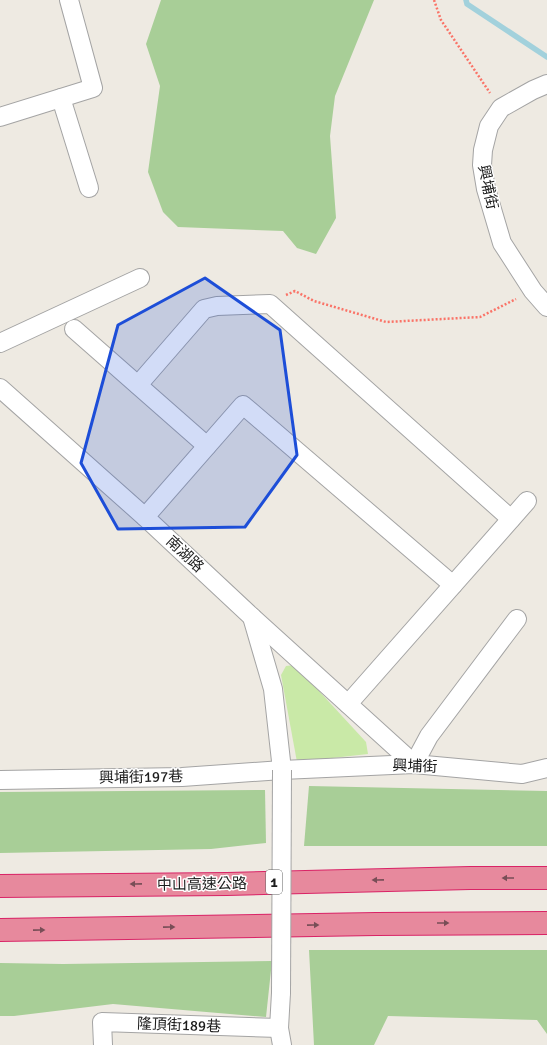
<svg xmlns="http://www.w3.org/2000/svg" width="547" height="1045" font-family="Signika,'Noto Sans TC',sans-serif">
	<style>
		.grass { fill: #c9e9a7 }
		.forest { fill: #a8ce97 }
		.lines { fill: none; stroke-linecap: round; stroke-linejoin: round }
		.stream { stroke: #a2d1dc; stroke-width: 5.5 }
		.minor-casing { stroke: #a4a4a4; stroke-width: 20 }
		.highway-casing { stroke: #d92366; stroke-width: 24 }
		.path { stroke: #fa7367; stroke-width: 2.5; stroke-dasharray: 2 2; stroke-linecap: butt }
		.minor { stroke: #fff; stroke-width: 18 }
		.highway { stroke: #e7899d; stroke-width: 22 }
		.minor-bridge-casing { stroke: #a4a4a4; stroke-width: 20; stroke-linecap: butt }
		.minor-bridge { stroke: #fff; stroke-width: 18 }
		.oneway { fill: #784e57 }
		.marked { fill: #1d4ed8; fill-opacity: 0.2; stroke: #1d4ed8; stroke-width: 3; stroke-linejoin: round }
		.labels { text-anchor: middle; stroke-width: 3; stroke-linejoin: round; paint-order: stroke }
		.shield { fill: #fff; stroke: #616161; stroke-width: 1 }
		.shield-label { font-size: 14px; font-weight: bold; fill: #1d1d1d }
		.street-label { font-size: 15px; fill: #1d1d1d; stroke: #fff }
	</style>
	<rect width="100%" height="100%" fill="#eeeae2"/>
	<polygon class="grass" points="295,665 366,742 368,754 297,762 281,675 286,666"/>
	<g class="forest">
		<polygon points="161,0 374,0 335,96 330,136 336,218 316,254 297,248 283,231 178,227 163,212 148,172 160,86 146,44"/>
		<polygon points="309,786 547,791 547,846 304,846"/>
		<polygon points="265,790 266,843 211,849 0,853 0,792"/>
		<polygon points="309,950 547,950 547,1034 537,1020 388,1016 374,1045 314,1045"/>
		<polygon points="272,961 266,1017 113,1004 14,1016 0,1016 0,963 63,964"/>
	</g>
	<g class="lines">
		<polyline class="stream" points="466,0 467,4 547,57"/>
		<defs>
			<g id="minor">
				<polyline points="547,84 533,90 501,108 489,126 483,150 482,165 486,189 502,243 533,291 547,307"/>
				<polyline points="61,98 89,188"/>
				<polyline points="0,117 93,88 69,0"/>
				<polyline points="74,329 207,446"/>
				<polyline points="0,343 140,278"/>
				<polyline points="138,385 204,309 217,306 270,304 511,519"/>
				<polyline points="0,388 145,517 252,617 414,764"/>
				<polyline points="145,517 243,405 453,585"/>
				<polyline points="252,617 273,689 282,770"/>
				<polyline points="348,704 527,501"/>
				<polyline points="414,764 429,736 517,619"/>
				<polyline points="0,780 182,777 282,770 414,764 522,774 547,768"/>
				<polyline points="281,993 279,1028 282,1045"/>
				<polyline points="103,1045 102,1022 279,1028"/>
			</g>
			<g id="highway">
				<polyline points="0,886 227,884 470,878 547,878"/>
				<polyline points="0,930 376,924 547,923"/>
			</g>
		</defs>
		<use href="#minor" class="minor-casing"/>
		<use href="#highway" class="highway-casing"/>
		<g class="path">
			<polyline points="434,0 441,20 490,93"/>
			<polyline points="286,295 295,291 314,301 386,322 480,317 516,299"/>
		</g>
		<use href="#minor" class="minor"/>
		<use href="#highway" class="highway"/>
		<defs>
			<polyline id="minor-bridge" points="281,993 282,770"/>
		</defs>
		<use href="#minor-bridge" class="minor-bridge-casing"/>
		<use href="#minor-bridge" class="minor-bridge"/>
	</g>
	<defs><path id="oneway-solid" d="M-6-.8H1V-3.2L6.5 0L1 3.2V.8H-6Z"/></defs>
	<g class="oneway">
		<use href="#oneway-solid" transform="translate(508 878) rotate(180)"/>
		<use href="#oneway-solid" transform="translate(378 880) rotate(179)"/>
		<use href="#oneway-solid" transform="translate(136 884) rotate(179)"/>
		<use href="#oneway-solid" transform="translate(443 923)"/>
		<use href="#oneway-solid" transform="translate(313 925) rotate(-1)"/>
		<use href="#oneway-solid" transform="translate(169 927) rotate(-1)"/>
		<use href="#oneway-solid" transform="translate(39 930) rotate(-1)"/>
	</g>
	<path class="marked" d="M205,278L280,330L297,455L245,527L118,529L81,463L118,325Z"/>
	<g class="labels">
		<rect class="shield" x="266" y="870" width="16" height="24" rx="3"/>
		<g class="shield-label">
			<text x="274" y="887">1</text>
		</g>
		<g class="street-label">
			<text transform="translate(488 187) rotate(78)" y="5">興埔街</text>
			<text transform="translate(185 554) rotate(43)" y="5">南湖路</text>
			<text transform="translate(415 766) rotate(2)" y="5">興埔街</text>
			<text transform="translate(141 777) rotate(-1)" y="5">興埔街197巷</text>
			<text transform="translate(202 884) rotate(-1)" y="5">中山高速公路</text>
			<text transform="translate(179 1025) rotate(2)" y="5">隆頂街189巷</text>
		</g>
	</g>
</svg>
